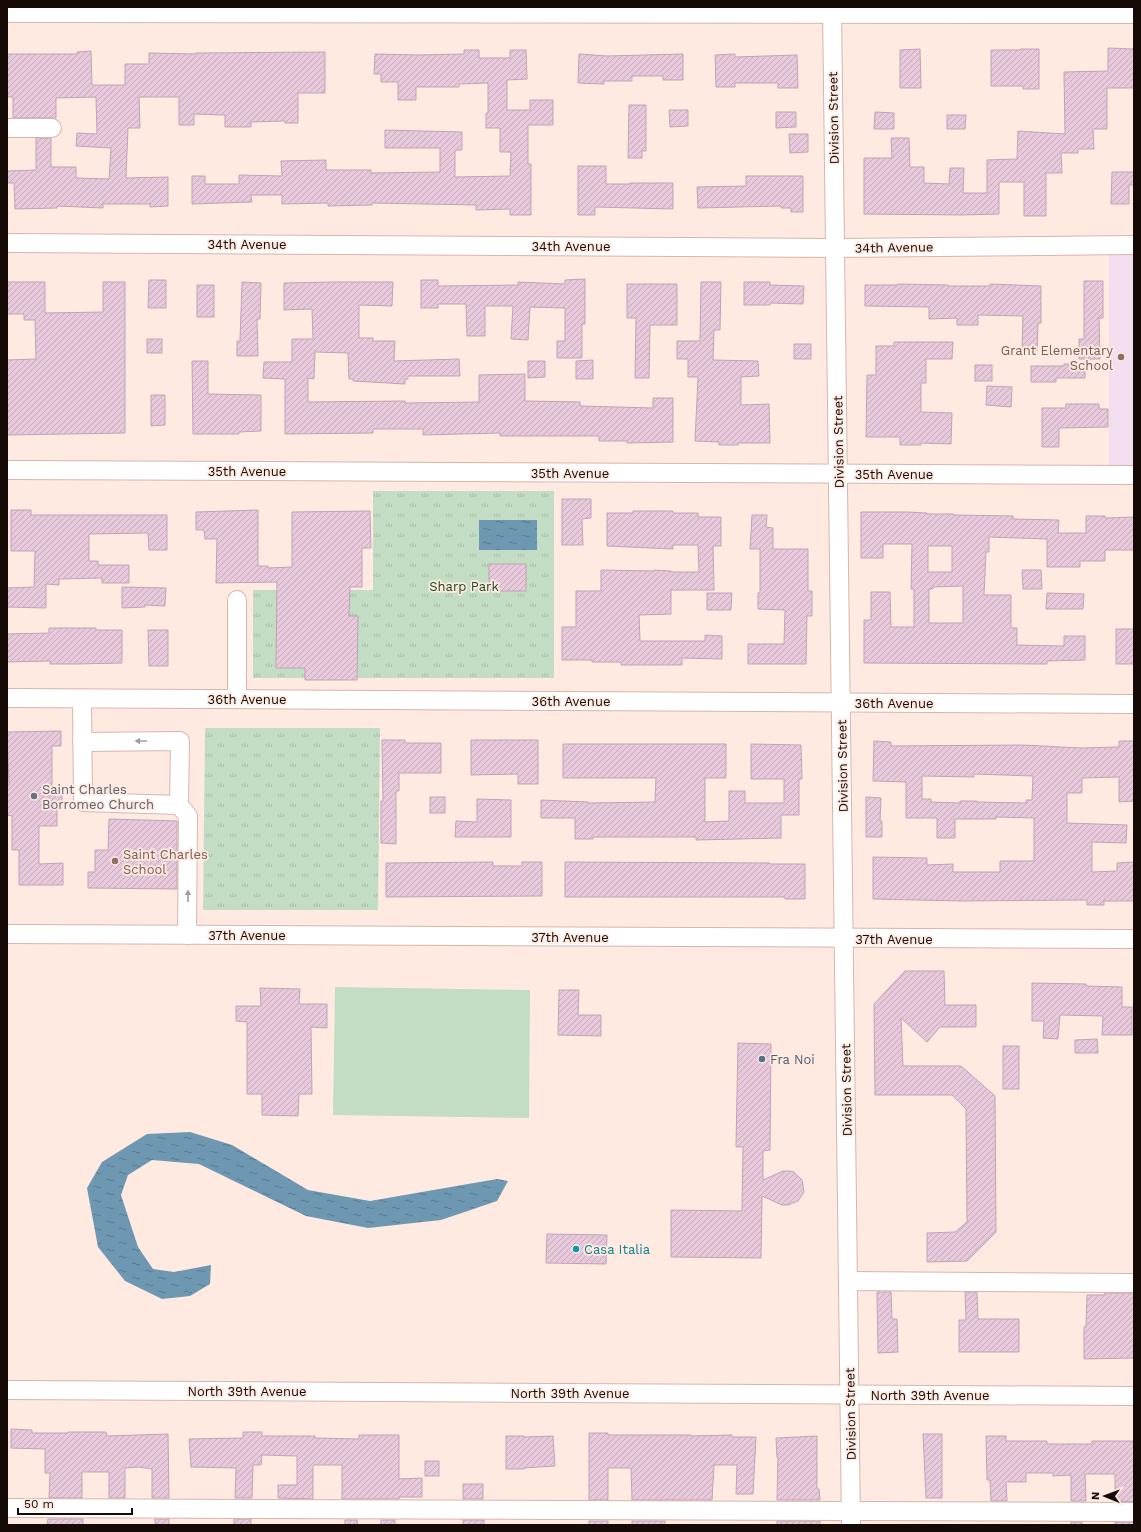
<svg xmlns="http://www.w3.org/2000/svg" width="1141" height="1532" font-family="'Work Sans',sans-serif">
	<style>
		.education { fill: #f2deee }
		.green { fill: #c3dcc4 }
		.park { fill: url(#park-tufts) }
		.water { fill: url(#water-ripples) }
		.building { fill: url(#building-hatch); stroke: #c1a3b5; fill-rule: evenodd }
		.lines { fill: none; stroke-linecap: round; stroke-linejoin: round }
		.minor-casing { stroke: #d6b6a9; stroke-width: 20 }
		.minor { stroke: #fff; stroke-width: 18 }
		.oneway { fill: #a19d9b }
		.education-dot { fill: #8d6e63; stroke: #ffeae2; stroke-width: 1.5 }
		.worship-dot { fill: #6b7280; stroke: #ffeae2; stroke-width: 1.5 }
		.service-dot { fill: #5c6f8a; stroke: #ffeae2; stroke-width: 1.5 }
		.culture-dot { fill: #0f9aa8; stroke: #ffeae2; stroke-width: 1.5 }
		.labels { text-anchor: middle; stroke-width: 3.5; stroke-linejoin: round; paint-order: stroke }
		.street-label { font-size: 13px; fill: #150a06; stroke: #ffeae2 }
		.education-label { font-size: 13px; fill: #785e54; stroke: #ffeae2; text-anchor: end }
		.park-label { font-size: 13px; fill: #184c21; stroke: #ffeae2 }
		.worship-label { font-size: 13px; fill: #5b616d; stroke: #ffeae2; text-anchor: start }
		.service-label { font-size: 13px; fill: #4e5e75; stroke: #ffeae2; text-anchor: start }
		.culture-label { font-size: 13px; fill: #0d838f; stroke: #ffeae2; text-anchor: start }
	</style>
	<defs>
		<pattern id="park-tufts" width="24" height="20" patternUnits="userSpaceOnUse"><rect width="24" height="20" fill="#c3dcc4"/><path d="M3 7l-1-3M5 7V3M7 7l1-3M15 17l-1-3M17 17v-4M19 17l1-3" fill="none" stroke="#a7bba7"/></pattern>
		<pattern id="water-ripples" width="26" height="14" patternUnits="userSpaceOnUse"><rect width="26" height="14" fill="#6e97b2"/><path d="M2 4q2-2 4 0t4 0M15 11q2-2 4 0t4 0" fill="none" stroke="#59798f"/></pattern>
		<pattern id="building-hatch" width="6" height="6" patternUnits="userSpaceOnUse"><rect width="6" height="6" fill="#e8c9db"/><path d="M-1 1l2-2M0 6l6-6M5 7l2-2" fill="none" stroke="#c6abba"/></pattern>
	</defs>
	<rect width="100%" height="100%" fill="#ffeae2"/>
	<rect class="education" x="1109" y="244" width="25" height="225"/>
	<polygon class="green" points="335,987 530,990 529,1118 333,1115"/>
	<g class="park">
		<polygon points="373,491 554,491 554,678 253,678 253,590 373,590"/>
		<polygon points="205,728 380,728 378,910 203,910"/>
	</g>
	<g class="water">
		<rect x="479" y="520" width="58" height="30"/>
		<polygon points="190,1132 232,1145 308,1190 370,1201 497,1179 508,1181 497,1201 441,1220 368,1228 306,1216 199,1164 152,1160 128,1175 121,1195 138,1247 153,1269 174,1272 211,1265 210,1284 190,1296 162,1299 125,1281 98,1247 87,1188 102,1162 147,1134"/>
	</g>
	<g class="building">
		<polygon points="1108,48 1134,49 1134,88 1107,88 1107,129 1093,129 1094,149 1078,149 1078,153 1061,153 1062,173 1046,173 1046,216 1024,216 1024,182 999,182 999,214 962,215 864,214 864,158 892,158 891,138 909,138 910,167 924,167 924,183 949,184 950,168 964,168 963,193 987,193 987,160 1017,159 1018,131 1065,134 1064,72 1108,71"/>
		<polygon points="920,49 921,88 900,88 900,50"/>
		<polygon points="1020,49 1039,49 1039,89 1023,89 1023,86 991,86 991,50 1020,50"/>
		<polygon points="464,50 479,50 479,58 510,58 510,50 526,50 527,79 507,80 507,110 530,110 530,100 553,100 553,125 528,125 528,164 531,164 531,215 510,215 510,209 476,210 476,205 372,203 372,205 328,206 328,203 282,204 282,195 251,195 252,202 192,204 192,176 205,176 205,184 239,184 239,175 282,176 281,161 326,160 326,170 371,170 371,173 440,172 440,148 385,148 385,130 462,132 462,150 455,150 455,177 510,176 511,152 500,152 500,128 486,128 486,113 488,113 488,83 459,84 459,87 416,87 416,100 398,100 398,82 381,82 381,74 374,74 375,54 419,55 464,54"/>
		<polygon points="91,51 92,85 125,85 125,64 149,64 149,53 195,54 195,53 325,52 325,93 298,93 298,123 285,123 285,121 251,122 251,127 225,127 225,115 194,114 194,125 179,125 179,97 139,97 140,128 128,128 126,178 168,177 168,206 150,207 150,204 103,204 103,208 57,206 57,208 15,209 14,183 7,183 7,171 36,170 36,138 51,138 51,167 76,167 76,178 109,179 111,148 76,146 77,133 97,134 96,97 56,98 56,118 13,118 13,97 7,97 7,54 77,54 77,52"/>
		<polygon points="579,54 607,56 683,54 683,80 663,80 663,76 632,76 632,81 604,81 604,84 578,83"/>
		<polygon points="735,54 735,57 797,55 798,88 778,88 778,83 735,83 735,87 716,87 715,55"/>
		<polygon points="629,105 646,105 646,151 642,151 642,158 628,158"/>
		<polygon points="669,110 688,110 688,126 670,127"/>
		<polygon points="776,112 796,112 796,127 776,128"/>
		<polygon points="875,112 894,113 894,129 874,129"/>
		<polygon points="947,115 966,115 965,129 947,129"/>
		<polygon points="789,134 808,134 808,152 790,153"/>
		<polygon points="578,166 606,166 606,184 630,184 630,183 673,183 673,209 595,207 595,215 578,215"/>
		<polygon points="1112,172 1134,172 1134,185 1129,185 1129,204 1111,204"/>
		<polygon points="746,176 803,176 803,212 791,212 791,208 781,208 781,206 698,208 697,187 746,186"/>
		<polygon points="585,279 585,324 582,324 582,358 557,358 557,341 565,341 565,308 530,307 528,340 511,339 513,306 485,306 485,336 467,336 466,304 438,304 438,308 421,308 421,280 438,280 438,286 518,285 518,282 565,284 565,280"/>
		<polygon points="149,280 166,280 166,308 148,308"/>
		<polygon points="1084,281 1103,281 1103,318 1099,318 1100,359 1079,359 1079,339 1084,339"/>
		<polygon points="7,282 45,282 45,313 103,312 103,282 125,282 125,433 7,435 7,360 36,359 35,320 24,320 24,314 7,314"/>
		<polygon points="242,282 261,283 260,319 257,319 258,356 237,356 237,341 240,341"/>
		<polygon points="333,282 393,282 392,306 359,305 359,338 373,338 373,341 395,341 394,361 459,359 460,376 408,376 408,379 405,379 405,384 353,381 353,379 349,379 348,353 315,352 314,379 308,378 308,402 405,401 405,403 479,402 479,375 525,374 525,401 580,402 580,406 653,408 653,398 673,398 673,442 627,443 627,441 599,441 599,436 500,436 500,433 423,435 423,429 373,429 373,433 285,434 285,379 263,378 264,362 292,362 292,339 313,339 312,309 284,310 284,283"/>
		<polygon points="701,282 721,282 720,330 714,330 713,360 758,361 759,376 741,377 741,405 769,404 770,443 738,443 738,445 719,445 719,442 695,441 698,377 688,377 688,359 677,359 677,341 700,341"/>
		<polygon points="744,282 770,282 770,285 804,286 803,304 770,303 770,305 744,305"/>
		<polygon points="627,284 677,284 677,325 650,325 649,378 635,378 636,318 627,318"/>
		<polygon points="898,284 948,285 948,286 990,286 990,284 1041,286 1041,323 1038,323 1037,351 1022,350 1023,316 978,315 978,325 957,325 957,318 929,319 929,307 865,306 865,285 898,285"/>
		<rect x="197" y="285" width="17" height="32"/>
		<rect x="147" y="339" width="15" height="14"/>
		<polygon points="894,342 953,342 952,359 926,359 926,383 921,383 921,412 952,413 951,444 921,443 921,445 900,445 900,437 866,437 867,375 876,375 876,346 894,346"/>
		<rect x="794" y="344" width="17" height="15"/>
		<polygon points="593,360 593,379 576,379 576,361"/>
		<polygon points="192,361 208,361 208,394 261,395 261,431 239,432 239,434 193,434"/>
		<polygon points="528,361 545,361 545,377 528,378"/>
		<polygon points="1064,364 1085,364 1085,378 1056,378 1056,382 1031,382 1031,366 1064,366"/>
		<rect x="975" y="365" width="17" height="16"/>
		<polygon points="987,386 1012,387 1011,407 986,405"/>
		<polygon points="151,395 165,395 165,425 151,426"/>
		<polygon points="1066,404 1099,404 1099,409 1108,409 1108,427 1059,428 1059,447 1042,447 1042,408 1066,408"/>
		<polygon points="562,499 591,499 591,518 582,519 583,545 562,545"/>
		<polygon points="11,510 31,510 31,515 167,515 167,550 149,550 148,533 89,534 89,561 98,561 98,565 129,565 129,583 102,583 102,578 59,579 59,585 46,584 46,608 7,607 7,588 34,587 35,551 11,551"/>
		<polygon points="258,510 258,566 268,566 268,568 292,567 292,512 370,511 371,548 362,548 362,587 350,587 349,616 358,616 357,680 305,680 305,668 276,668 277,582 216,583 217,539 205,539 204,530 196,530 196,512"/>
		<polygon points="633,511 673,511 673,513 698,513 698,517 721,517 721,546 713,546 714,590 671,590 671,614 639,615 640,641 705,641 705,635 722,636 722,659 682,658 682,665 621,665 621,662 592,662 592,660 562,660 562,627 576,627 576,591 601,591 601,570 654,571 654,570 671,571 671,572 699,572 698,545 673,545 673,549 607,546 607,513 633,513"/>
		<path d="M861,512H908L927,513V514H954V515L1013,516V519L1059,520L1058,533H1086V516H1105V518L1134,517V550H1105V561H1080V567H1047V539L989,537V552H986L984,595H1011V628H1017V645L1064,646V636H1085V660L1047,661V664L864,663V620H871V592H890L891,627H914V589H911L912,544H883V558H861ZM928,546H952V572H928ZM963,586V623H929V589H933V587Z"/>
		<polygon points="752,515 767,515 766,527 773,528 773,549 808,549 808,591 812,591 812,616 807,616 806,664 748,664 748,644 784,644 785,610 758,609 758,593 760,593 760,549 750,549"/>
		<rect x="489" y="564" width="37" height="27"/>
		<polygon points="1022,570 1041,570 1042,589 1023,589"/>
		<polygon points="122,587 166,588 165,606 145,605 145,607 122,608"/>
		<polygon points="707,593 732,593 731,610 707,610"/>
		<polygon points="1047,593 1084,594 1083,609 1046,609"/>
		<polygon points="49,628 96,628 96,630 122,630 122,663 77,664 50,664 50,661 7,662 7,634 49,633"/>
		<rect x="1116" y="629" width="18" height="35"/>
		<polygon points="148,630 168,630 168,666 149,666"/>
		<polygon points="61,731 61,746 52,746 52,789 62,789 62,804 57,803 57,826 39,826 39,864 63,863 63,885 19,885 19,850 12,850 12,816 7,815 7,785 9,785 7,732"/>
		<polygon points="382,740 405,740 405,743 441,743 441,773 399,773 399,791 396,791 396,844 381,843 381,801 383,801"/>
		<polygon points="471,740 538,740 538,784 518,784 518,774 471,775"/>
		<path d="M874,741L891,742V746L1023,745L1081,748L1119,747V741H1134V801L1119,802V777L1082,778V793H1067V823L1127,825L1126,843L1092,842V872L1117,871V863L1134,862V901H1104V905H1087V900L960,901L873,899V857L927,858V865L953,864V872H1000V861H1034V818L996,817V819H955V838H937V818H906V782L873,781ZM974,774L1033,776L1032,800H1026V803L977,802V801H960V803L931,802V799H922V776L974,777Z"/>
		<polygon points="563,744 726,744 726,778 705,778 705,822 729,821 729,791 745,791 745,803 784,803 784,779 751,779 751,744 801,745 802,779 799,779 799,815 781,815 781,838 696,840 696,837 593,837 593,839 575,839 575,818 541,818 541,800 588,802 588,803 655,802 656,778 563,778"/>
		<rect x="430" y="797" width="15" height="16"/>
		<polygon points="866,797 881,798 880,821 882,821 882,837 866,837"/>
		<polygon points="477,799 511,800 511,837 455,837 456,821 477,822"/>
		<polygon points="109,819 177,821 177,889 88,888 88,872 95,872 95,850 108,850"/>
		<polygon points="493,862 493,866 522,866 522,862 542,862 542,896 386,897 386,863"/>
		<polygon points="565,862 770,863 770,864 805,864 805,899 785,899 785,897 565,897"/>
		<polygon points="905,971 944,971 945,1005 976,1005 976,1027 940,1027 927,1042 901,1018 903,1066 961,1066 995,1096 996,1232 967,1261 927,1262 927,1233 955,1232 967,1222 966,1109 952,1095 875,1095 874,1004"/>
		<polygon points="1032,983 1086,984 1086,986 1122,987 1122,1007 1132,1007 1132,1035 1102,1035 1103,1016 1060,1015 1058,1039 1043,1038 1044,1021 1032,1021"/>
		<polygon points="260,988 300,989 299,1004 327,1004 327,1028 311,1027 312,1094 299,1094 298,1116 262,1115 262,1094 247,1094 247,1022 236,1021 236,1006 261,1006"/>
		<polygon points="559,990 579,990 578,1015 601,1015 601,1036 558,1035"/>
		<polygon points="1097,1039 1098,1053 1075,1053 1075,1040"/>
		<polygon points="738,1043 771,1044 770,1150 763,1151 763,1180 783,1171 789,1171 794,1172 802,1180 804,1192 798,1201 788,1205 782,1205 762,1196 761,1258 671,1257 671,1210 742,1211 743,1147 736,1147"/>
		<rect x="1003" y="1046" width="16" height="43"/>
		<polygon points="547,1234 607,1235 606,1264 546,1263"/>
		<polygon points="877,1292 891,1292 892,1319 897,1319 898,1352 878,1353"/>
		<polygon points="965,1292 977,1292 978,1319 1019,1319 1019,1352 959,1352 959,1320 966,1320"/>
		<polygon points="1105,1293 1134,1293 1134,1358 1084,1359 1084,1327 1086,1327 1087,1295 1105,1295"/>
		<polygon points="11,1429 32,1430 32,1433 68,1433 68,1432 106,1432 107,1436 168,1434 169,1498 152,1498 152,1469 139,1467 125,1468 125,1498 109,1498 109,1472 82,1472 82,1498 49,1498 50,1473 45,1473 45,1449 11,1448"/>
		<polygon points="243,1432 262,1432 262,1436 315,1436 315,1438 359,1439 359,1435 399,1435 399,1479 422,1478 422,1497 399,1497 399,1499 342,1499 342,1465 314,1465 313,1466 313,1499 278,1498 278,1485 297,1485 297,1456 262,1455 261,1465 253,1465 252,1498 235,1498 236,1468 191,1467 189,1439 243,1438"/>
		<polygon points="589,1433 608,1433 608,1435 691,1435 691,1436 732,1435 732,1437 756,1437 753,1494 736,1494 737,1465 714,1465 712,1500 632,1500 631,1468 608,1468 608,1500 589,1500"/>
		<polygon points="923,1434 942,1434 942,1498 926,1498"/>
		<polygon points="506,1436 524,1436 524,1437 553,1436 555,1466 524,1468 524,1469 506,1469"/>
		<polygon points="817,1436 817,1489 819,1489 820,1500 777,1500 778,1457 777,1457 776,1438"/>
		<polygon points="986,1436 1006,1436 1006,1441 1047,1441 1047,1444 1092,1444 1092,1441 1134,1441 1134,1502 1115,1501 1115,1474 1085,1474 1086,1501 1071,1501 1071,1475 1053,1476 1053,1473 1026,1473 1026,1482 1006,1482 1007,1501 991,1501 990,1480 987,1480"/>
		<rect x="425" y="1461" width="14" height="15"/>
		<rect x="463" y="1484" width="20" height="15"/>
		<polygon points="48,1519 83,1519 83,1525 47,1525"/>
		<rect x="155" y="1519" width="14" height="6"/>
		<rect x="234" y="1519" width="17" height="6"/>
		<polygon points="345,1520 357,1520 358,1525 345,1525"/>
		<rect x="381" y="1520" width="14" height="5"/>
		<rect x="463" y="1520" width="21" height="5"/>
		<rect x="589" y="1521" width="19" height="4"/>
		<rect x="632" y="1521" width="33" height="4"/>
		<rect x="777" y="1521" width="43" height="4"/>
		<rect x="1071" y="1522" width="11" height="3"/>
		<rect x="1115" y="1522" width="19" height="3"/>
	</g>
	<g class="lines">
		<defs>
			<g id="minor">
				<polyline points="832,7 851,1525"/>
				<polyline points="7,13 1134,14"/>
				<polyline points="7,128 52,128"/>
				<polyline points="7,243 835,248 1134,245"/>
				<polyline points="7,470 1134,475"/>
				<polyline points="237,600 237,699"/>
				<polyline points="7,698 1134,704"/>
				<polyline points="82,699 83,802 179,805"/>
				<polyline points="82,742 180,741 179,805 188,816 187,935"/>
				<polyline points="7,934 1134,939"/>
				<polyline points="848,1281 1134,1283"/>
				<polyline points="7,1390 1134,1396"/>
				<polyline points="7,1508 1134,1512"/>
			</g>
		</defs>
		<use href="#minor" class="minor-casing"/>
		<use href="#minor" class="minor"/>
	</g>
	<defs><path id="oneway-solid" d="M-6-.8H1V-3.2L6.5 0L1 3.2V.8H-6Z"/></defs>
	<g class="oneway">
		<use href="#oneway-solid" transform="translate(141 741) rotate(180)"/>
		<use href="#oneway-solid" transform="translate(188 896) rotate(-89)"/>
	</g>
	<g class="education-dot">
		<circle cx="1121" cy="357" r="4"/>
		<circle cx="115" cy="861" r="4"/>
	</g>
	<circle class="worship-dot" cx="34" cy="796" r="4"/>
	<circle class="service-dot" cx="762" cy="1059" r="4"/>
	<circle class="culture-dot" cx="576" cy="1249" r="4"/>
	<g class="labels">
		<g class="street-label">
			<text transform="translate(833 118) rotate(-91)" y="5">Division Street</text>
			<text x="247" y="249">34th Avenue</text>
			<text x="571" y="251">34th Avenue</text>
			<text transform="translate(894 247) rotate(-1)" y="5">34th Avenue</text>
			<text transform="translate(838 442) rotate(-91)" y="5">Division Street</text>
			<text x="247" y="476">35th Avenue</text>
			<text x="570" y="478">35th Avenue</text>
			<text x="894" y="479">35th Avenue</text>
			<text x="247" y="704">36th Avenue</text>
			<text x="571" y="706">36th Avenue</text>
			<text x="894" y="708">36th Avenue</text>
			<text transform="translate(842 766) rotate(-91)" y="5">Division Street</text>
			<text x="247" y="940">37th Avenue</text>
			<text x="570" y="942">37th Avenue</text>
			<text x="894" y="944">37th Avenue</text>
			<text transform="translate(846 1090) rotate(-91)" y="5">Division Street</text>
			<text x="247" y="1396">North 39th Avenue</text>
			<text x="570" y="1398">North 39th Avenue</text>
			<text x="930" y="1400">North 39th Avenue</text>
			<text transform="translate(850 1414) rotate(-91)" y="5">Division Street</text>
		</g>
		<g class="education-label">
			<text x="1113" y="355">Grant Elementary<tspan x="1113" dy="15">School</tspan></text>
			<text x="123" y="859" text-anchor="start">Saint Charles<tspan x="123" dy="15">School</tspan></text>
		</g>
		<g class="park-label">
			<text x="464" y="591">Sharp Park</text>
		</g>
		<g class="worship-label">
			<text x="42" y="794">Saint Charles<tspan x="42" dy="15">Borromeo Church</tspan></text>
		</g>
		<g class="service-label">
			<text x="770" y="1064">Fra Noi</text>
		</g>
		<g class="culture-label">
			<text x="584" y="1254">Casa Italia</text>
		</g>
	</g>
	<rect width="1141" height="1532" fill="none" stroke="#150a06" stroke-width="16"/>
	<g transform="translate(1105 1496) rotate(271)" stroke="#ffeae2" stroke-width="3" paint-order="stroke">
	<path d="M0-3L7 15L0 10L-7 15Z" fill="#150a06"/>
	<text y="-6" font-size="11" font-weight="bold" text-anchor="middle" fill="#150a06">N</text>
	</g>
	<path d="M18 1508v6h114v-6" fill="none" stroke="#150a06" stroke-width="2"/>
	<text x="24" y="1508" font-size="12" fill="#150a06" stroke="#ffeae2" stroke-width="3" paint-order="stroke">50 m</text>
</svg>
